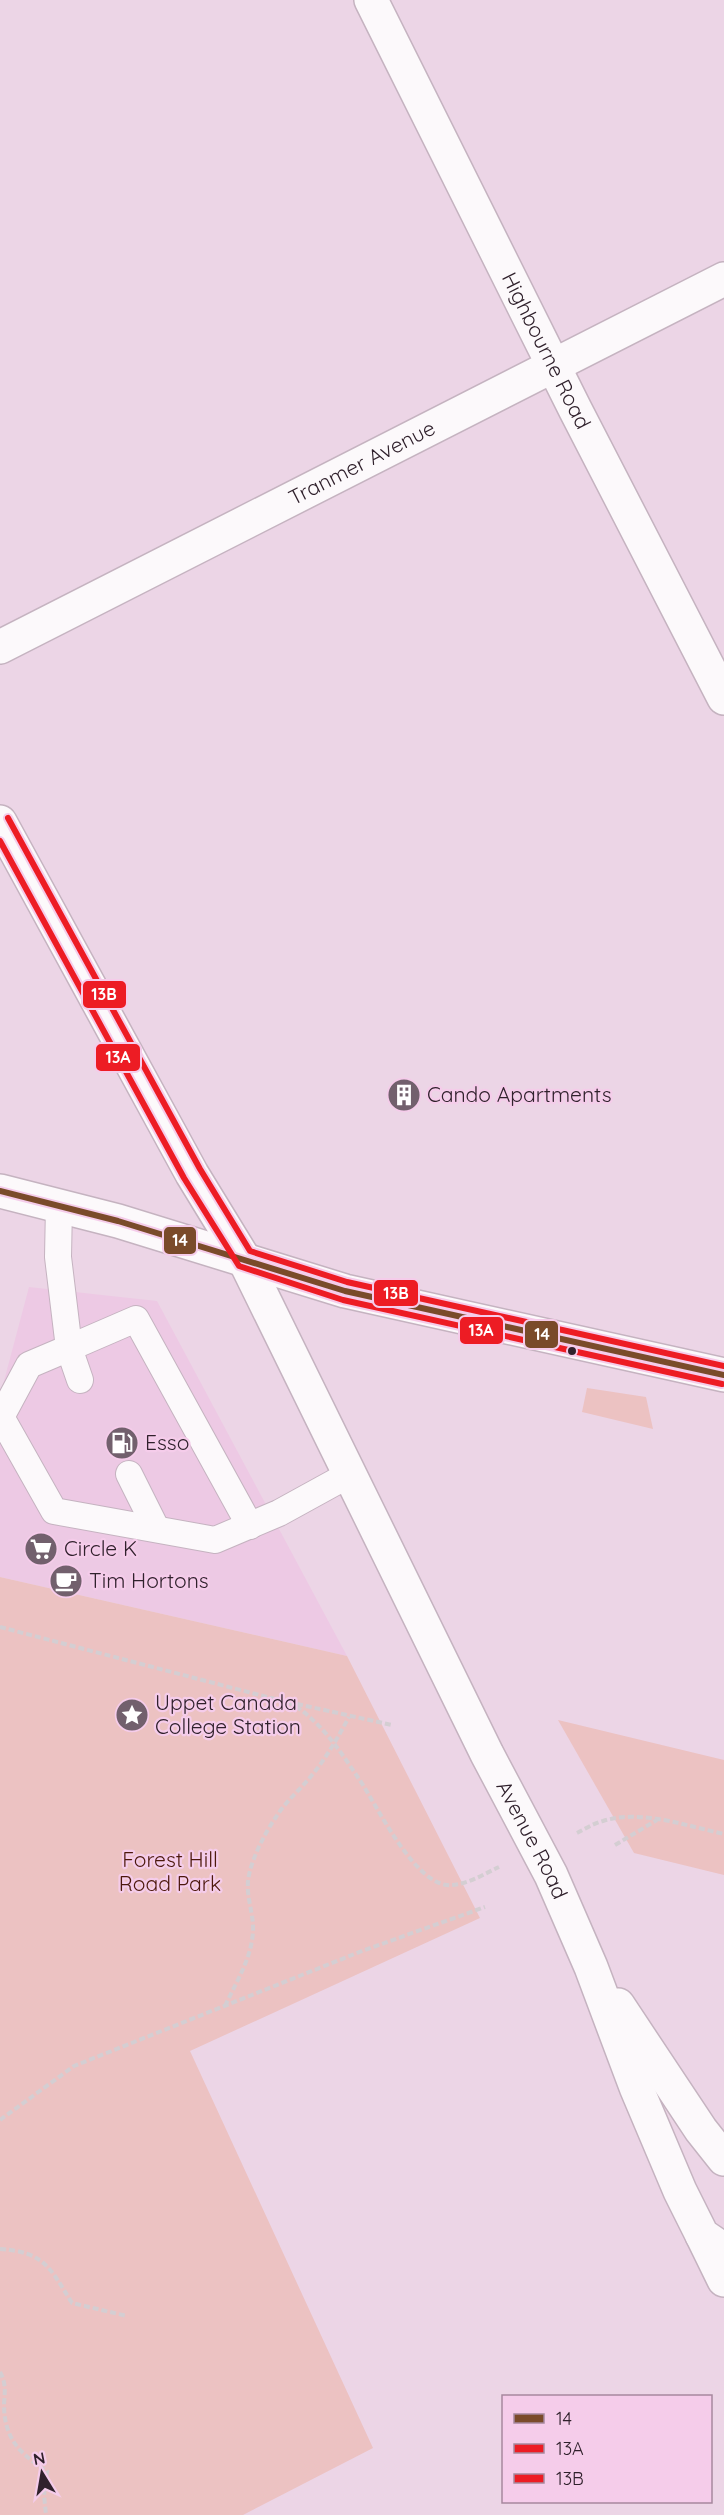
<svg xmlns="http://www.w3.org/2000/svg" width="724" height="2515" font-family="Quicksand,sans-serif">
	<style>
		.built { fill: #edc9e4 }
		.green { fill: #ecc2c2 }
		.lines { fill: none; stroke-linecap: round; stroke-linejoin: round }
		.lane-casing { stroke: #c5b3c0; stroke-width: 28 }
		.street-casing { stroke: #c5b3c0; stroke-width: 36 }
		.secondary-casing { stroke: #c5b3c0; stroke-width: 36 }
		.path { stroke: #d4ced2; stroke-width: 4; stroke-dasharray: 6 3; stroke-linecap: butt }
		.lane { stroke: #fcf9fb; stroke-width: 26 }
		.street { stroke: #fcf9fb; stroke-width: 33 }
		.secondary { stroke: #fcf9fb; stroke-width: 33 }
		.bus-1-casing { stroke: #f5ccea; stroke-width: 10 }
		.bus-2-casing { stroke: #f5ccea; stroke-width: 10 }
		.bus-3-casing { stroke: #f5ccea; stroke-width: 10 }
		.bus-1 { stroke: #7a4b2a; stroke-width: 6 }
		.bus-2 { stroke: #ed1c24; stroke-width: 6 }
		.bus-3 { stroke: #ed1c24; stroke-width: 6 }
		.bus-dot { fill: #30212c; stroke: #f5ccea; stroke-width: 2 }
		.labels { text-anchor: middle; stroke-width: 4.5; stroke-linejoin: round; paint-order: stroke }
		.street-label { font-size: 21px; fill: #30212c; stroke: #f5ccea }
		.poi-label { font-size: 21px; fill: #30212c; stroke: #f5ccea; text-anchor: start }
		.park-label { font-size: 21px; fill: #4c180b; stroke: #f5ccea }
		.line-badge { stroke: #f5ccea; stroke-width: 2 }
		.badge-label { font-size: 16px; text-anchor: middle; font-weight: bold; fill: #fff }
	</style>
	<rect width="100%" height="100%" fill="#ecd5e6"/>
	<polygon class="built" points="29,1287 157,1301 347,1656 0,1577 0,1396"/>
	<g class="green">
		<polygon points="587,1388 646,1397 653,1429 582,1412"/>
		<polygon points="0,1577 347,1656 480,1918 190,2051 373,2448 243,2515 0,2515"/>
		<polygon points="558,1720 724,1760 724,1875 634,1853"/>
	</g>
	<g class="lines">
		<defs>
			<g id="lane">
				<polyline points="59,1206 58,1257 69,1348 29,1365 1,1417 54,1511 215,1540 279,1513 350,1474"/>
				<polyline points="80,1380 69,1348 136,1319 250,1526"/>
				<polyline points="129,1474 156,1528"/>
			</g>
			<g id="street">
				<path id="s1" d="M371,0L575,409L724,698"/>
				<path id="s2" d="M0,647L724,279"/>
				<polyline points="702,2235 724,2280"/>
			</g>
			<g id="secondary">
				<path id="s3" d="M0,822L192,1174L244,1259L487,1754L551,1875L591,1967L636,2087L680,2191L702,2235L724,2250"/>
				<polyline points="0,1191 118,1221 345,1291 724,1375"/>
				<polyline points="618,2005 701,2130 724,2159"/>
			</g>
		</defs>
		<use href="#lane" class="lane-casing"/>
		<use href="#street" class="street-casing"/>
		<use href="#secondary" class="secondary-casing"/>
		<g class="path">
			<polyline points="0,1627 290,1703"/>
			<path d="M288,1702C319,1718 340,1751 359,1779C377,1805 416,1889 452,1885C468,1884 484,1874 499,1867"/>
			<polyline points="297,1704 392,1725"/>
			<path d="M577,1833C585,1829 594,1823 603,1821C640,1809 687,1826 724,1834"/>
			<polyline points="615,1845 657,1820"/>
			<path d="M225,2006C237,1980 254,1955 253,1925C252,1908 245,1892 249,1875C253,1856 265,1833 276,1817C286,1801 301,1789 312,1775C327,1757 338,1737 349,1717"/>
			<polyline points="0,2120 74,2066 362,1951 485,1907"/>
			<path d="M0,2249C45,2252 50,2268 72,2303L127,2316"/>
			<path d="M0,2372C6,2382 5,2392 4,2404C4,2439 20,2454 47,2471L44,2495L46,2515"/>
		</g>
		<use href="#lane" class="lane"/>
		<use href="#street" class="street"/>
		<use href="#secondary" class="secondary"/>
		<defs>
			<polyline id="bus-1" points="0,1191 118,1221 345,1291 724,1375"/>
			<polyline id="bus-2" points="0,841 184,1178 239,1266 343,1300 722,1384"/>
			<polyline id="bus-3" points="8,818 200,1169 250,1251 347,1282 724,1366"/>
		</defs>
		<use href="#bus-1" class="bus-1-casing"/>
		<use href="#bus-2" class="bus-2-casing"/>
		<use href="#bus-3" class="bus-3-casing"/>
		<use href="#bus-1" class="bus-1"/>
		<use href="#bus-2" class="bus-2"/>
		<use href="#bus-3" class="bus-3"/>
	</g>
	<defs>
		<symbol id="building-disc" viewBox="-11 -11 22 22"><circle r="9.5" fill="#72606d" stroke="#f5ccea"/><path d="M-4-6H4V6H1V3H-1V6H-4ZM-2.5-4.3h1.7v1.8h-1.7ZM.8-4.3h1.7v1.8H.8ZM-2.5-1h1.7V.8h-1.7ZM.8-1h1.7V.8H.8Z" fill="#fff"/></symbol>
		<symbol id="fuel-disc" viewBox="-11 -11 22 22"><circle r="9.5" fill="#72606d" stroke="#f5ccea"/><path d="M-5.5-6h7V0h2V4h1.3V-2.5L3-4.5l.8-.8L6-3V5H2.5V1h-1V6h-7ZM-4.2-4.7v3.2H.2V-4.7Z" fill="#fff"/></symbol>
		<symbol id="supermarket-disc" viewBox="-11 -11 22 22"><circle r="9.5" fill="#72606d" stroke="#f5ccea"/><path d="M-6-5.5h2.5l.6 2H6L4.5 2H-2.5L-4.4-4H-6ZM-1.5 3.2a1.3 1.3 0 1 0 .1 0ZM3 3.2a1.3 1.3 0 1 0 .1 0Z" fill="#fff"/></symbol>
		<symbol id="cafe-disc" viewBox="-11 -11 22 22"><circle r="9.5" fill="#72606d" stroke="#f5ccea"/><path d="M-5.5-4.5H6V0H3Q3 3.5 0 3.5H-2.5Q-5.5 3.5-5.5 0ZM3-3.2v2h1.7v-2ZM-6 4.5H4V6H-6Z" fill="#fff"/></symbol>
		<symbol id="sight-disc" viewBox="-11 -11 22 22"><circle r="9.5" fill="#72606d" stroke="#f5ccea"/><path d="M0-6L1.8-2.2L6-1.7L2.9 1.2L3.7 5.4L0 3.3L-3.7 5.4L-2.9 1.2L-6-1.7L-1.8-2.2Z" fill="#fff"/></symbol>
	</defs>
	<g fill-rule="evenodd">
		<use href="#building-disc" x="385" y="1076" width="38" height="38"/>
		<use href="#fuel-disc" x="103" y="1424" width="38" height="38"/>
		<use href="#supermarket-disc" x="22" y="1530" width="38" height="38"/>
		<use href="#cafe-disc" x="47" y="1562" width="38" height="38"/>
		<use href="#sight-disc" x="113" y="1696" width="38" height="38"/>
	</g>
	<circle class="bus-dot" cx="572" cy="1351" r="5"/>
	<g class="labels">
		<g class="street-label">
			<text dy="7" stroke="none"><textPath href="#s1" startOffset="392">Highbourne Road</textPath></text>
			<text dy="7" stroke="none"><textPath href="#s2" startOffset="406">Tranmer Avenue</textPath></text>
			<text dy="7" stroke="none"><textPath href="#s3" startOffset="1149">Avenue Road</textPath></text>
		</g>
		<g class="poi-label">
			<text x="427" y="1102">Cando Apartments</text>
			<text x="145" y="1450">Esso</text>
			<text x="64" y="1556">Circle K</text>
			<text x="89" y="1588">Tim Hortons</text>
			<text x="155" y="1710">Uppet Canada<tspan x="155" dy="24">College Station</tspan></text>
		</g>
		<g class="park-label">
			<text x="170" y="1867">Forest Hill<tspan x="170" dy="24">Road Park</tspan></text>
		</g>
	</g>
	<g class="line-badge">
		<rect x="82" y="980" width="45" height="29" rx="6" fill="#ed1c24"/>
		<rect x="95" y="1043" width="46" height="29" rx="6" fill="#ed1c24"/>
		<rect x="163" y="1226" width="34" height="29" rx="6" fill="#7a4b2a"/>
		<rect x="373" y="1279" width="46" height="28" rx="6" fill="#ed1c24"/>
		<rect x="459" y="1316" width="45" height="29" rx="6" fill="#ed1c24"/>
		<rect x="524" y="1320" width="35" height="29" rx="6" fill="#7a4b2a"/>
	</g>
	<g class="badge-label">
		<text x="104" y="1000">13B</text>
		<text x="118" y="1063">13A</text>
		<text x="180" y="1246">14</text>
		<text x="396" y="1299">13B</text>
		<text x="481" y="1336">13A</text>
		<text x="542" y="1340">14</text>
	</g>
	<rect x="502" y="2395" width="210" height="108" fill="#f5ccea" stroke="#a6889e" stroke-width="1.5"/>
	<rect x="514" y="2414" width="30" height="9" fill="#7a4b2a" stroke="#a6889e" stroke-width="1.5"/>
	<text x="556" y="2425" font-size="18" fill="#30212c">14</text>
	<rect x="514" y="2444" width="30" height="9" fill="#ed1c24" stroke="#a6889e" stroke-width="1.5"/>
	<text x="556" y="2455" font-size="18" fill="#30212c">13A</text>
	<rect x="514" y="2474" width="30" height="9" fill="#ed1c24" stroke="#a6889e" stroke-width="1.5"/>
	<text x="556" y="2485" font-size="18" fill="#30212c">13B</text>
	<g transform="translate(42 2473) rotate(349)" stroke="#f5ccea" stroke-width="4.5" paint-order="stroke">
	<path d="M0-4.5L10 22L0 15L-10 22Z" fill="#30212c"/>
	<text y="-9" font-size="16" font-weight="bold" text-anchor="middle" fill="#30212c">N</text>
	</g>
</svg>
